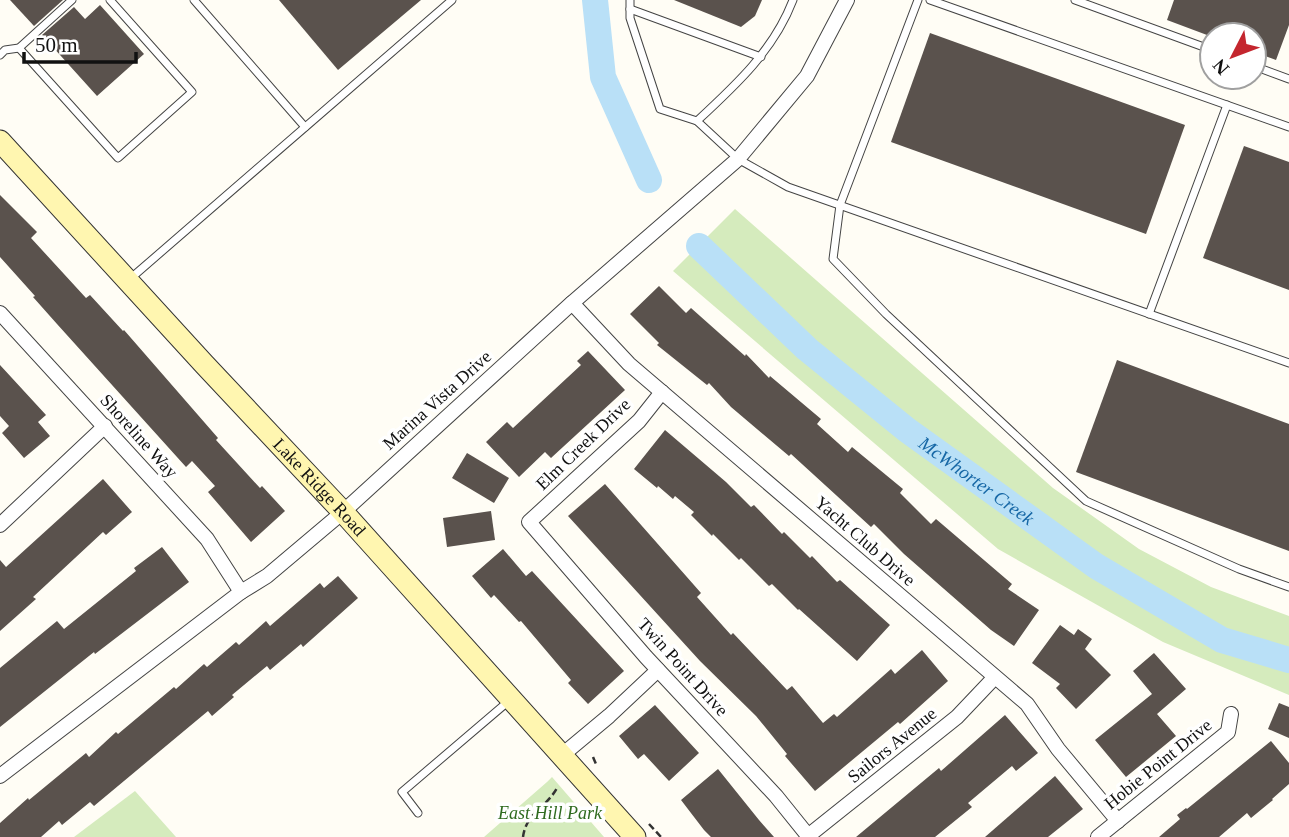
<svg xmlns="http://www.w3.org/2000/svg" width="1289" height="837" font-family="'Times New Roman',serif">
	<style>
		.green { fill: #d5ebbd }
		.lines { fill: none; stroke-linecap: round; stroke-linejoin: round }
		.river { stroke: #b9e0f7; stroke-width: 26 }
		.building { fill: #5a524d }
		.lane-casing { stroke: #444; stroke-width: 9 }
		.street-casing { stroke: #444; stroke-width: 16 }
		.secondary-casing { stroke: #333; stroke-width: 23 }
		.path { stroke: #333; stroke-width: 2.5; stroke-dasharray: 7 3.5; stroke-linecap: butt }
		.lane { stroke: #fff; stroke-width: 7 }
		.street { stroke: #fff; stroke-width: 14 }
		.secondary { stroke: #fff6b0; stroke-width: 21 }
		.labels { text-anchor: middle; stroke-width: 7; stroke-linejoin: round; paint-order: stroke }
		.street-label { font-size: 18px; fill: #111; stroke: #fff }
		.park-label { font-size: 18px; font-style: italic; fill: #2f6b1f; stroke: #fff }
		.water-label { font-size: 19px; font-style: italic; fill: #1768a6; stroke: #fff }
	</style>
	<rect width="100%" height="100%" fill="#fffdf5"/>
	<g class="green">
		<polygon points="735,209 1053,488 1139,549 1211,587 1289,616 1289,695 1163,642 998,549 673,271"/>
		<polygon points="552,777 604,837 484,837 547,782"/>
		<polygon points="135,791 176,837 74,837"/>
	</g>
	<g class="lines">
		<g class="river">
			<polyline points="595,0 603,77 649,180"/>
			<path id="s1" d="M699,246L807,349L907,430L1096,566L1222,640L1289,660"/>
		</g>
	</g>
	<g class="building">
		<polygon points="10,0 63,0 34,26"/>
		<polygon points="279,0 421,0 338,70"/>
		<polygon points="674,0 762,0 755,16 741,27"/>
		<polygon points="1174,0 1289,0 1289,25 1276,60 1254,52 1254,35 1207,35 1167,20"/>
		<polygon points="100,5 144,54 97,96 42,35 74,7 85,19"/>
		<polygon points="930,33 1185,125 1146,234 891,142"/>
		<polygon points="1244,146 1289,162 1289,290 1203,258"/>
		<polygon points="0,195 37,232 31,238 86,298 90,295 123,331 124,330 218,438 216,440 260,488 262,486 285,511 251,542 208,492 215,486 192,461 186,467 57,324 33,297 35,296 0,257"/>
		<polygon points="659,286 686,313 691,308 745,356 746,354 769,378 770,376 821,419 817,424 848,452 852,447 903,489 900,493 931,524 936,519 1012,584 1008,589 1039,610 1014,646 991,630 904,554 874,524 871,527 791,454 789,456 731,407 709,383 707,385 657,345 659,343 630,314"/>
		<polygon points="588,351 625,390 551,458 545,452 519,477 486,442 507,422 513,428 581,365 577,361"/>
		<polygon points="1117,360 1289,424 1289,551 1076,472"/>
		<polygon points="0,365 46,415 38,422 50,436 24,458 2,433 9,426 0,416"/>
		<polygon points="665,430 726,482 751,507 754,505 782,534 784,532 810,558 812,556 837,582 840,580 890,625 857,661 799,609 798,610 772,584 769,586 741,558 739,560 713,534 712,536 691,515 694,512 675,496 673,499 658,486 657,488 634,469"/>
		<polygon points="467,453 509,478 494,503 452,478"/>
		<polygon points="103,479 132,512 106,535 103,532 33,597 36,599 0,631 0,560 6,567"/>
		<polygon points="605,484 701,593 697,597 731,635 733,633 787,690 792,686 823,723 834,714 837,717 891,669 895,674 922,650 948,681 900,724 898,722 815,791 785,756 787,754 756,716 700,661 568,516"/>
		<polygon points="491,511 495,540 447,547 443,518"/>
		<polygon points="162,547 189,582 95,654 94,652 0,727 0,668 57,621 64,629 136,571 134,568"/>
		<polygon points="503,549 526,576 532,571 624,671 588,704 568,683 571,680 521,621 519,622 494,595 491,598 472,576"/>
		<polygon points="338,576 358,598 303,647 301,644 270,670 267,666 232,695 234,697 212,716 208,711 94,806 90,802 62,825 59,821 41,837 0,837 0,823 28,798 29,800 86,753 89,757 116,732 118,734 174,687 176,689 204,664 207,667 236,642 239,645 266,621 270,626 320,583 324,588"/>
		<polygon points="1060,625 1074,635 1078,629 1092,639 1085,649 1111,675 1076,709 1056,688 1060,684 1032,663"/>
		<polygon points="1154,653 1186,689 1157,714 1176,736 1126,777 1095,740 1152,694 1133,671"/>
		<polygon points="1279,703 1289,707 1289,738 1268,729"/>
		<polygon points="655,705 699,753 669,781 644,754 638,759 619,736"/>
		<polygon points="1005,715 1038,753 1016,771 1012,766 968,803 972,807 935,837 856,837 939,768 941,771"/>
		<polygon points="1271,741 1289,763 1289,784 1272,799 1273,800 1251,818 1247,813 1219,837 1159,837 1180,819 1177,815 1186,808 1187,809"/>
		<polygon points="718,769 759,820 774,837 711,837 704,830 681,800"/>
		<polygon points="1055,776 1083,809 1048,837 985,837"/>
	</g>
	<g class="lines">
		<defs>
			<g id="lane">
				<polyline points="194,0 305,127"/>
				<polyline points="630,0 630,18 660,109 697,121"/>
				<path d="M793,0C774,50 736,85 697,121L738,159L788,187L1289,363"/>
				<polyline points="918,0 840,205 833,259 886,314 1086,501 1239,569 1289,587"/>
				<polyline points="930,0 1289,127"/>
				<polyline points="1075,0 1212,50"/>
				<polyline points="630,9 761,57"/>
				<polyline points="19,48 118,158 192,92 110,0"/>
				<polyline points="0,55 5,50 19,48 72,0"/>
				<polyline points="1254,66 1289,79"/>
				<polyline points="131,278 452,0"/>
				<polyline points="1149,314 1227,105"/>
				<polyline points="418,813 402,792 510,700"/>
			</g>
			<g id="street">
				<polyline points="572,303 629,364 1027,704 1058,749 1118,821"/>
				<polyline points="0,313 207,539 241,592"/>
				<polyline points="662,392 639,421 529,522 646,657 776,796 809,837"/>
				<polyline points="0,525 105,426"/>
				<polyline points="561,756 609,716 658,670"/>
				<polyline points="0,776 241,592 267,576 343,512 572,303 738,159 807,76 847,0"/>
				<polyline points="808,836 957,717 994,678"/>
				<polyline points="1098,837 1228,732 1231,714"/>
			</g>
			<g id="secondary">
				<path id="s2" d="M0,141L204,364L343,512L635,837"/>
			</g>
		</defs>
		<use href="#lane" class="lane-casing"/>
		<use href="#street" class="street-casing"/>
		<use href="#secondary" class="secondary-casing"/>
		<g class="path">
			<polyline points="593,757 596,764"/>
			<polyline points="649,824 661,837"/>
			<path d="M523,837C526,813 546,808 557,788"/>
		</g>
		<use href="#lane" class="lane"/>
		<use href="#street" class="street"/>
		<use href="#secondary" class="secondary"/>
	</g>
	<g class="labels">
		<g class="street-label">
			<text transform="translate(437 400) rotate(-42)" y="6">Marina Vista Drive</text>
			<text transform="translate(139 436) rotate(48)" y="6">Shoreline Way</text>
			<text transform="translate(583 444) rotate(-44)" y="6">Elm Creek Drive</text>
			<text dy="6" stroke="none"><textPath href="#s2" startOffset="471">Lake Ridge Road</textPath></text>
			<text transform="translate(865 541) rotate(41)" y="6">Yacht Club Drive</text>
			<text transform="translate(683 667) rotate(48)" y="6">Twin Point Drive</text>
			<text transform="translate(892 745) rotate(-39)" y="6">Sailors Avenue</text>
			<text transform="translate(1158 764) rotate(-39)" y="6">Hobie Point Drive</text>
		</g>
		<g class="park-label">
			<text x="550" y="819">East Hill Park</text>
		</g>
		<g class="water-label">
			<text dy="7" stroke="none"><textPath href="#s1" startOffset="364">McWhorter Creek</textPath></text>
		</g>
	</g>
	<g transform="translate(1233 56) rotate(228)"><circle r="33" fill="#ffffff" stroke="#a0a0a0" stroke-width="2"/>
	<path d="M0-5L12 26L0 18L-12 26Z" fill="#c4262e"/>
	<text y="-10" font-size="19" font-weight="bold" text-anchor="middle" fill="#111111">N</text>
	</g>
	<path d="M24 52v10h112v-10" fill="none" stroke="#111111" stroke-width="3.5"/>
	<text x="35" y="52" font-size="21" fill="#111111" stroke="#ffffff" stroke-width="5" paint-order="stroke">50 m</text>
</svg>
